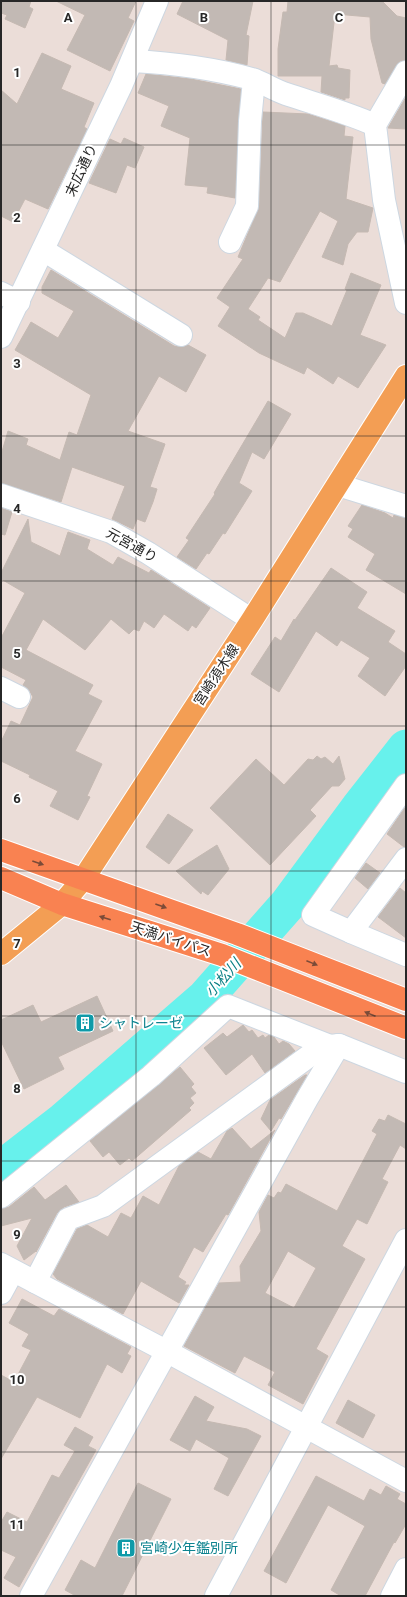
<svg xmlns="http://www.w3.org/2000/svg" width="407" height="1597" font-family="Roboto,'Noto Sans JP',sans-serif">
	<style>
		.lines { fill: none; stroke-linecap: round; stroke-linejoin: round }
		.river { stroke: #67f1ec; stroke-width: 37 }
		.building { fill: #c2b9b4; stroke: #c5b9b2; fill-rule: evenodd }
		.minor-casing { stroke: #cdd7e1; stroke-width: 24 }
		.tertiary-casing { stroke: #cdd7e1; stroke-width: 24 }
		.primary-casing { stroke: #fff; stroke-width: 24 }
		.trunk-casing { stroke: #fff; stroke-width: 24 }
		.minor { stroke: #fff; stroke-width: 22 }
		.tertiary { stroke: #fff; stroke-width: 22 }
		.primary { stroke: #f39e54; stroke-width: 22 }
		.trunk { stroke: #f98251; stroke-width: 22 }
		.oneway { fill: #7b4b38 }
		.grid { fill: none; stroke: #272727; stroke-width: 1; stroke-opacity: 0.55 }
		.labels { text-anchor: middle; stroke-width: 4; stroke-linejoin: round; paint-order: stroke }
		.street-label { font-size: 14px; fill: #272727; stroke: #fff }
		.culture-label { font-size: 14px; fill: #0d838f; stroke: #fff; text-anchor: start }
		.water-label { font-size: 15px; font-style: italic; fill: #0b8085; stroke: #fff }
		.grid-label { font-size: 13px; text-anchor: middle; font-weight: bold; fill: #272727; stroke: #fff; stroke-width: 4; stroke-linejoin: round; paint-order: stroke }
	</style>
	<rect width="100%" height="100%" fill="#ebddd8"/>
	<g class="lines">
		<polyline class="river" points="1,1169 62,1122 205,998 288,904 359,808 406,748"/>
	</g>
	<g class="building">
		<polygon points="1,1 31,1 29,7 33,9 25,28 5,19 7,15 1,13"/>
		<polygon points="56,1 136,1 128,18 134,21 110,71 67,50 85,15"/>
		<polygon points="183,1 253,1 246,35 249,36 247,65 226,60 228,40 177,14"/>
		<polygon points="288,1 382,1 397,16 406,18 406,60 400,61 385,84 382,83 371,39 370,17 335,14 329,66 337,65 338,68 350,70 349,98 345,98 345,100 321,92 322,76 278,76 278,49 283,12 287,12"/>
		<polygon points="42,53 71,66 61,89 94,103 84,127 87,129 48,209 25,199 13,222 1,216 1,90 17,104"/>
		<polygon points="146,74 191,79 241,89 235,198 207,193 208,187 185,185 190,138 161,126 169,106 138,93"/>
		<polygon points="406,97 406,129 388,128"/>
		<polygon points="263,112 308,114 345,126 344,136 353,137 346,199 373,208 368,232 357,232 348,244 343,265 322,257 338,221 320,211 280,282 268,278 248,309 260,317 258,320 285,338 296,313 303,313 332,326 347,290 345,289 351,273 381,285 360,335 386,345 358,388 338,376 333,384 307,367 304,374 259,353 218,326 230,307 217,298 243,259 238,257 259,207"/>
		<polygon points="124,138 144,147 135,168 127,165 116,193 89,183 110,139 121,144"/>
		<polygon points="51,270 174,346 181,347 188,345 206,355 186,392 159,376 128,431 165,444 150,487 157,489 153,502 145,522 137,519 133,529 112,519 125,486 72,467 61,502 1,483 1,455 8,431 28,439 26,445 60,460 69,432 77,435 91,395 15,350 31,322 58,338 74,311 42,293 42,287"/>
		<polygon points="268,401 291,414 264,459 252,452 239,483 252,491 225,534 223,533 209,554 207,553 196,569 177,557 189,540 186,538 215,494 214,493 222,479"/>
		<polygon points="362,505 385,513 393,518 394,515 406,518 406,594 366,570 375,554 348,537 353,529 348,526"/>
		<polygon points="1,508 12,512 5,535 1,534"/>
		<polygon points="28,519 31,542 60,556 68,532 90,540 87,549 113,565 118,557 149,573 151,570 210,608 196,628 192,625 188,631 164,614 154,628 144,621 139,631 134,629 129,634 111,619 85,650 43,619 26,650 93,685 88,694 102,701 75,751 102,764 87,796 90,797 78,820 50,806 58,791 29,777 30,775 1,761 1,742 11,721 20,725 33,697 29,690 23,685 26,680 1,667 1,638 25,593 1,579 1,573"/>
		<polygon points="331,568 367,592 357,608 395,631 388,642 406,654 406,666 385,696 358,676 370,658 341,640 337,646 316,631 279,692 251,674 275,637 281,641 294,619 295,620"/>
		<polygon points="317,756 321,759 325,757 333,764 339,756 345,779 339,786 332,786 310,810 316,816 270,865 210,808 256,759 284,785 308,759 313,760"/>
		<polygon points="406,806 406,847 404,847 387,834"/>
		<polygon points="168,814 193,830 169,864 146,847"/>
		<polygon points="217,845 229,869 208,895 202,891 201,894 176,871"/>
		<polygon points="366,863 380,873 368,889 355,878"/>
		<polygon points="400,888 406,893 406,938 378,917"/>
		<polygon points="97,996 113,1031 58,1057 64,1069 24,1089 1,1041 1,1020 33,1005 41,1022"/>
		<polygon points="243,1025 249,1032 252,1030 258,1038 263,1035 265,1038 269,1035 274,1037 279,1044 283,1041 289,1044 295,1051 265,1073 252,1054 226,1075 204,1048 223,1033 227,1037"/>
		<polygon points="180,1067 194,1084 191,1087 196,1093 190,1098 194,1103 189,1108 191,1110 132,1161 129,1158 120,1165 109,1152 103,1157 90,1141"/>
		<polygon points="305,1075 307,1075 281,1119 279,1118 271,1131 261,1119 270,1100"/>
		<path d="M388,1115L406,1124V1149L400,1145L382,1179L388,1182L367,1224L357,1219L342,1246L365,1259L316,1349L328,1356L303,1404L268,1385L275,1372L244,1356L235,1373L184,1346L219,1283L241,1282L240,1266L261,1231L259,1212L268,1195L274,1198L278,1192L281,1193L286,1184L337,1211L377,1134L372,1131L379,1119L385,1121ZM288,1251L316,1268L294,1308L265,1293Z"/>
		<polygon points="232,1128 251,1149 275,1130 228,1215 226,1214 203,1252 194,1247 178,1277 186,1282 184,1285 189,1285 179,1303 141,1281 123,1314 57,1279 53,1274 77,1229 87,1225 108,1237 121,1213 131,1218 143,1196 159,1205 179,1166 198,1152 211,1159 227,1131"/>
		<polygon points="66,1185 79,1202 64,1207 57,1213 36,1252 36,1251 24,1260 17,1246 32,1218 1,1226 1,1209 9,1207 34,1187 45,1200"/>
		<polygon points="22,1299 54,1316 59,1309 131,1347 127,1354 131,1356 122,1373 107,1364 80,1418 37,1397 1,1459 1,1375 14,1382 31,1350 22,1346 29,1334 9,1323"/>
		<polygon points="195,1396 214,1407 206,1421 247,1429 261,1436 228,1496 214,1489 229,1458 196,1439 190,1451 170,1440"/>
		<polygon points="348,1400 375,1415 363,1438 336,1423"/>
		<polygon points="75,1427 93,1437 88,1446 96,1450 19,1587 4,1578 16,1557 1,1550 1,1522 7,1512 27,1522 52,1475 59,1478 75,1451 64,1445"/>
		<polygon points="316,1476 364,1501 370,1489 381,1495 386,1486 400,1494 397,1499 406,1504 406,1524 395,1543 394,1542 365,1596 341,1596 331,1590 365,1526 328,1505 286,1583 264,1571"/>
		<polygon points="138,1483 171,1499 122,1596 76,1596 65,1590 81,1560 95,1568"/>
	</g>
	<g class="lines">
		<defs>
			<g id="minor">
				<path d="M132,61C173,63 212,68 252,79C264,83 274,90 286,94C316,104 346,112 375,125"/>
				<polyline points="406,72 375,125 384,200 406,303"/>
				<polyline points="230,242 247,206 250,121 254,80"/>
				<polyline points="43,250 181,335"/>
				<polyline points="1,293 19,302"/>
				<polyline points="1,337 121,86 157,1"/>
				<polyline points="338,485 406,506"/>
				<polyline points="1,495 111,532 148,553 252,620"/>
				<polyline points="1,688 19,697"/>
				<polyline points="406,859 351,932 406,955"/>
				<polyline points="351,932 313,915 406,785"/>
				<polyline points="1,1197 151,1076 228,1006 330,1046"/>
				<polyline points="1,1264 166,1351 406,1481"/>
				<polyline points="35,1282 68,1219 103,1206 316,1051 330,1046 339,1045 406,1072"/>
				<polyline points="1,1293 13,1271"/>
				<polyline points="31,1596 307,1099 339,1045"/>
				<polyline points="392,1596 406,1569"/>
			</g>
			<polyline id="tertiary" points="216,1596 406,1240"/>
			<polyline id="primary" points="1,954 62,904 84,878 252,620 406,376"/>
			<g id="trunk">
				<polyline points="1,850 237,934 406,1000"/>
				<polyline points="1,878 62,904 222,955 406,1028"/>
			</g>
		</defs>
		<use href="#minor" class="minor-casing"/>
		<use href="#tertiary" class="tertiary-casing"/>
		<use href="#primary" class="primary-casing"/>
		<use href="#trunk" class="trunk-casing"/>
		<use href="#minor" class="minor"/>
		<use href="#tertiary" class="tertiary"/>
		<use href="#primary" class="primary"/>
		<use href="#trunk" class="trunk"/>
	</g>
	<defs><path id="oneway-solid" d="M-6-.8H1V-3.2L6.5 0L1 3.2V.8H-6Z"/></defs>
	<g class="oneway">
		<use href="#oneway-solid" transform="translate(38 863) rotate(19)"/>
		<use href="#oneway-solid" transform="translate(161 906) rotate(20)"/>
		<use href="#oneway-solid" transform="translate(105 918) rotate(-162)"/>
		<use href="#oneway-solid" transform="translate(312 963) rotate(22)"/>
		<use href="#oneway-solid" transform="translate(370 1014) rotate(-158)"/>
	</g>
	<path class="grid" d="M136,1V1596M271,1V1596M1,145H406M1,290H406M1,436H406M1,581H406M1,726H406M1,871H406M1,1016H406M1,1161H406M1,1307H406M1,1452H406"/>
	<defs>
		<symbol id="building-square" viewBox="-11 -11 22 22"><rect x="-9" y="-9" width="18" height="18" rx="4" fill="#0f9aa8" stroke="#fff"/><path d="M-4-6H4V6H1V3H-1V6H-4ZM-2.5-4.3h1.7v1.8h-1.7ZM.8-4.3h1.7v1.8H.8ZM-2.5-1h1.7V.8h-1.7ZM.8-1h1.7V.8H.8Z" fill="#fff"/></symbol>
	</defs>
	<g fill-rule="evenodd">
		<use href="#building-square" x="74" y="1012" width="22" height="22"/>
		<use href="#building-square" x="115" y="1537" width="22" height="22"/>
	</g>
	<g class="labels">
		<g class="street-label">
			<text transform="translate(81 170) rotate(-65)" y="5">末広通り</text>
			<text transform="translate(132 545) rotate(29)" y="5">元宮通り</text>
			<text transform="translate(216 675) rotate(-57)" y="5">宮崎須木線</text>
			<text transform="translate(171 939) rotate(18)" y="5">天満バイパス</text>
		</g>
		<g class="culture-label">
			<text x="99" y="1028">シャトレーゼ</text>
			<text x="140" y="1553">宮崎少年鑑別所</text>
		</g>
		<g class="water-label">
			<text transform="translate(223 978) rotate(-48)" y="5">小松川</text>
		</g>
	</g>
	<g class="grid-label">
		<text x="68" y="22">A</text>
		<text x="204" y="22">B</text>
		<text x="339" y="22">C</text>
		<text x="17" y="77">1</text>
		<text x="17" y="222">2</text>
		<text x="17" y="368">3</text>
		<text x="17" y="513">4</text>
		<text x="17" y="658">5</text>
		<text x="17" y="803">6</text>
		<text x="17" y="948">7</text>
		<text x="17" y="1093">8</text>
		<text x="17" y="1239">9</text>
		<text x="17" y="1384">10</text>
		<text x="17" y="1529">11</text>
	</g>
	<rect width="407" height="1597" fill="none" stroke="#272727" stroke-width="4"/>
</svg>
